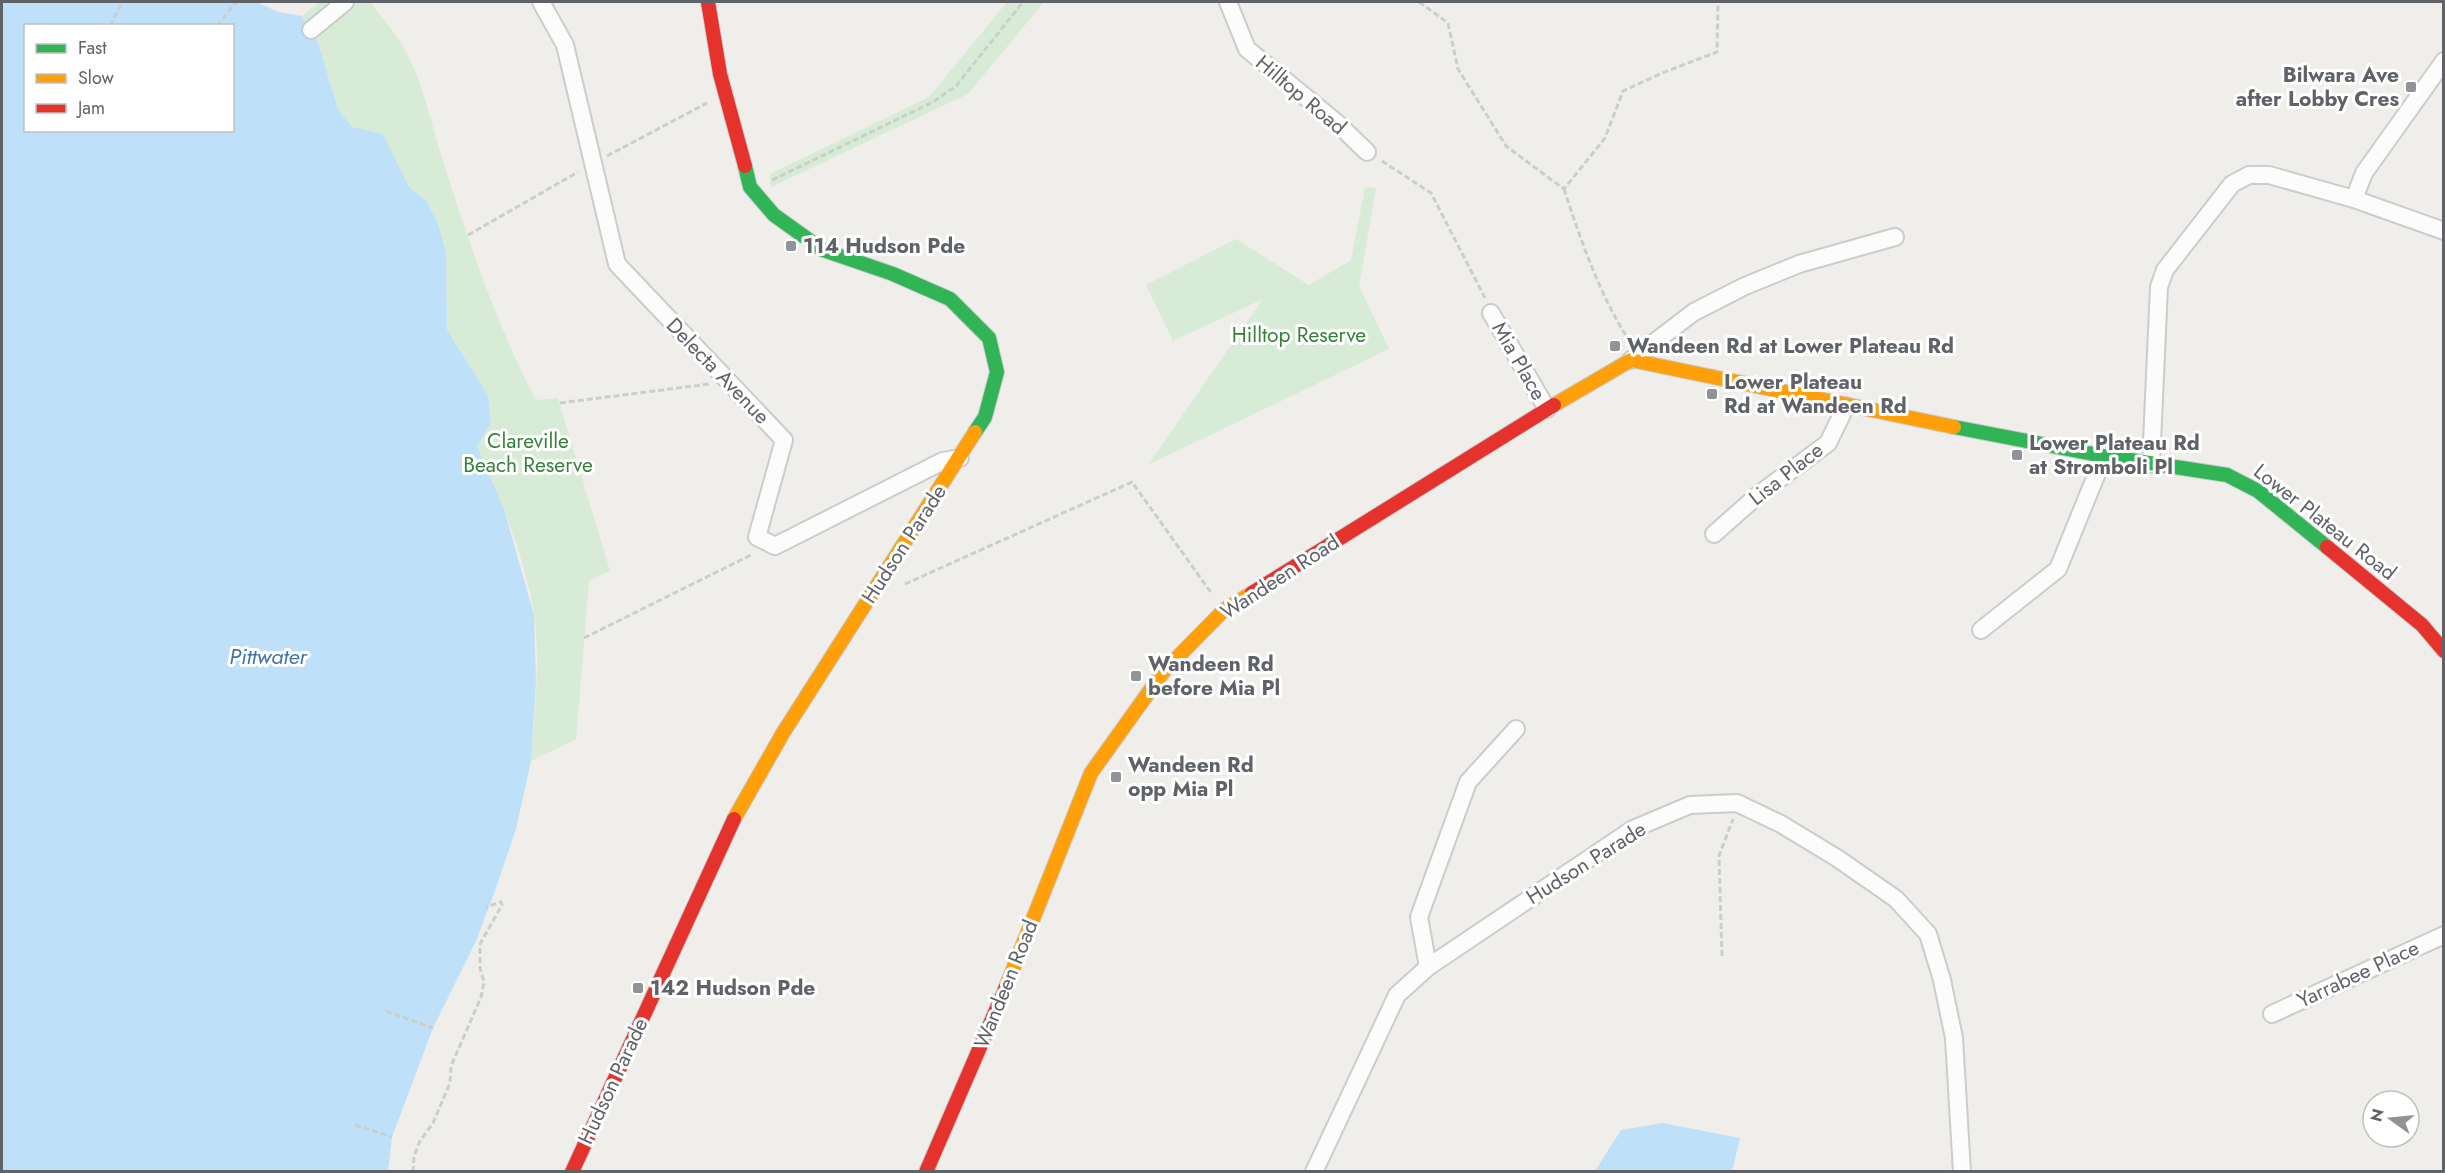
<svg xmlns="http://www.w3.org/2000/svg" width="2445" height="1173" font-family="Jost,sans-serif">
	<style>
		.green { fill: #d8ebd6 }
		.water { fill: #bfe0f9; fill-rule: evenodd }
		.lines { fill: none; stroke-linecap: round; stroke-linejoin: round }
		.street-casing { stroke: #cbcccc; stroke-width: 20 }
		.fast-casing { stroke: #cacacb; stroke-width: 16 }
		.slow-casing { stroke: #cacacb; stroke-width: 16 }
		.jam-casing { stroke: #cacacb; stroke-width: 16 }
		.path { stroke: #cacfcc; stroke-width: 3; stroke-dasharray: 6 3; stroke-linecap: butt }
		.street { stroke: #fdfcfc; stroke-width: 16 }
		.fast { stroke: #30b455; stroke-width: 14 }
		.slow { stroke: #ff9f0a; stroke-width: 14 }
		.jam { stroke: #e5322d; stroke-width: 14 }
		.poi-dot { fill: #919496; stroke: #fff; stroke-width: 2 }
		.labels { text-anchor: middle; stroke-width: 6; stroke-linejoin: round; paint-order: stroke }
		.poi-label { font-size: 21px; font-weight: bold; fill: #5f6368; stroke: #fff; text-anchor: start }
		.street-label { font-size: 21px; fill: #5f6368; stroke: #fff }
		.park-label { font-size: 21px; fill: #348238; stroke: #fff }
		.water-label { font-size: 22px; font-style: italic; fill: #4174aa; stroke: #fff }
	</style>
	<rect width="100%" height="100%" fill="#efeeea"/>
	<g class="green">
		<path d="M319,2H370C382,18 398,35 407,54C424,87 431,122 442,158C468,240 496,324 536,400L558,398L610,571L589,581L576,739L531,761C534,715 541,660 534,614C525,556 500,499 477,446L491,424L488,395L447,330L446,252L438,224L426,200L409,187L383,135L352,127L338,109L318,43L302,16Z"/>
		<polygon points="1007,2 1044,2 968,94 771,187 770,174 929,97"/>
		<polygon points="1365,187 1376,188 1359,286 1389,349 1148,465 1263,299 1173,341 1146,285 1236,239 1309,285 1351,260"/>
	</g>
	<g class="water">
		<path d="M2,2H257L278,12L302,16L318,43L338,109L352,127L383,134L409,187L426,200L438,224L446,252L447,330L488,395L491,424L477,446L504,509L534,615L536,682L531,761L516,829L497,885L477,939L433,1028L392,1137L388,1171L2,1172ZM26,26H232V130H26Z"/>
		<polygon points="1662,1123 1740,1138 1732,1171 1595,1171 1621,1130"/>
	</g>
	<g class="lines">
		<defs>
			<g id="street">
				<polyline points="541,2 565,45 617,264 784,440 757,537 775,546 943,461 960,458"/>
				<polyline points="1228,2 1247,49 1337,123 1367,152"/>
				<polyline points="311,30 345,2"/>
				<polyline points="2354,199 2364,173 2444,61"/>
				<polyline points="1491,313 1547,409"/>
				<polyline points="1631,360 1694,312 1745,286 1799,264 1895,237"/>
				<polyline points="2151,464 2159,287 2165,270 2232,184 2249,175 2269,175 2354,199 2444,231"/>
				<polyline points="1714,534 1758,495 1828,443 1846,406"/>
				<polyline points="1981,630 2058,569 2104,456"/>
				<polyline points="1428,967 1419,917 1468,782 1516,729"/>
				<polyline points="2272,1014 2444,935"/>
				<polyline points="1314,1172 1397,995 1428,967 1633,829 1690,805 1737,803 1781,824 1837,858 1896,899 1928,934 1942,980 1954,1038 1962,1172"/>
			</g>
			<g id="fast">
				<polyline points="745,166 750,187 774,215 823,250 893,274 950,299 989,338 997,372 985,417 975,432"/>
				<polyline points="1954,427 2104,456 2227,475 2258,491 2327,547"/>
			</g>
			<g id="slow">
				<polyline points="1554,405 1631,360 1954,427"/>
				<polyline points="734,819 783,733 975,432"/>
				<polyline points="1006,987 1091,773 1164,671 1224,610 1252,593"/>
			</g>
			<g id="jam">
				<polyline points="708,2 720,74 745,166"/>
				<polyline points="2327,547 2422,625 2444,651"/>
				<polyline points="1252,593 1554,405"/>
				<polyline points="572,1172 734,819"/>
				<polyline points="926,1172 1006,987"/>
			</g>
		</defs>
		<use href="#street" class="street-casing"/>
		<use href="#fast" class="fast-casing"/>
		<use href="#slow" class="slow-casing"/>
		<use href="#jam" class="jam-casing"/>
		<g class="path">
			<polyline points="1419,2 1448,23 1458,69 1506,146 1564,189 1605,138 1623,91 1662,73 1717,52 1718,2"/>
			<polyline points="110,26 122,2"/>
			<polyline points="217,26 236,2"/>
			<polyline points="607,156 707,103"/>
			<polyline points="1382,161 1431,193 1485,298"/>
			<polyline points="772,180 933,102 956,86 1023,2"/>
			<path d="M1564,189C1581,241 1600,296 1630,342"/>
			<polyline points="468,235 578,172"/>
			<polyline points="560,403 709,384"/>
			<polyline points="905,584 1132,482 1212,594"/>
			<polyline points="584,638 753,554"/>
			<polyline points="1722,956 1719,856 1733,819"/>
			<polyline points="386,1011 433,1028"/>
			<polyline points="355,1125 392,1137"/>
			<polyline points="413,1172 414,1156 420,1141 433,1123 450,1083 451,1066 481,997 484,982 480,968 480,944 502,905 501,902 486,907"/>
		</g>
		<use href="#street" class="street"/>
		<use href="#fast" class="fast"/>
		<use href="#slow" class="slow"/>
		<use href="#jam" class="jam"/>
	</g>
	<g class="poi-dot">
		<rect x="2405" y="81" width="12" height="12" rx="3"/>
		<rect x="785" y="240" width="12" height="12" rx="3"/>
		<rect x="1609" y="340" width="12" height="12" rx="3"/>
		<rect x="1706" y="388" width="12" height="12" rx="3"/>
		<rect x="2011" y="449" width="12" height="12" rx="3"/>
		<rect x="1130" y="670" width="12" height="12" rx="3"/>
		<rect x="1110" y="771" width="12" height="12" rx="3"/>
		<rect x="632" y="982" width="12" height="12" rx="3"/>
	</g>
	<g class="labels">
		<g class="poi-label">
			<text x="2399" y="82" text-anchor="end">Bilwara Ave<tspan x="2399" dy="24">after Lobby Cres</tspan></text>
			<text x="803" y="253">114 Hudson Pde</text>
			<text x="1627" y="353">Wandeen Rd at Lower Plateau Rd</text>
			<text x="1724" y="389">Lower Plateau<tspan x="1724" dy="24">Rd at Wandeen Rd</tspan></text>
			<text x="2029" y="450">Lower Plateau Rd<tspan x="2029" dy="24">at Stromboli Pl</tspan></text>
			<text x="1148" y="671">Wandeen Rd<tspan x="1148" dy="24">before Mia Pl</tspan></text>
			<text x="1128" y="772">Wandeen Rd<tspan x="1128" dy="24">opp Mia Pl</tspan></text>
			<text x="650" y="995">142 Hudson Pde</text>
		</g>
		<g class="street-label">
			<text transform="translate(1301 95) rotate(40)" y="7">Hilltop Road</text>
			<text transform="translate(1519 361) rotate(60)" y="7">Mia Place</text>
			<text transform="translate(718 371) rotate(46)" y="7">Delecta Avenue</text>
			<text transform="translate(1786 474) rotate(-38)" y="7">Lisa Place</text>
			<text transform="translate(2325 522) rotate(38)" y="7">Lower Plateau Road</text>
			<text transform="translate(904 544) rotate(-57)" y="7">Hudson Parade</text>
			<text transform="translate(1280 577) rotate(-33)" y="7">Wandeen Road</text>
			<text transform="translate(1586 863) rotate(-32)" y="7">Hudson Parade</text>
			<text transform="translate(2358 974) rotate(-25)" y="7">Yarrabee Place</text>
			<text transform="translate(1006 984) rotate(-68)" y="7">Wandeen Road</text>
			<text transform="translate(613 1081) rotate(-65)" y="7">Hudson Parade</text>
		</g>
		<g class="park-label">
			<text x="1299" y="342">Hilltop Reserve</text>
			<text x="528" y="448">Clareville<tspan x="528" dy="24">Beach Reserve</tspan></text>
		</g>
		<g class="water-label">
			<text x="268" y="664">Pittwater</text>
		</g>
	</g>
	<rect width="2445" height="1173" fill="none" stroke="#5f6368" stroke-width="6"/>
	<rect x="24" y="24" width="210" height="108" fill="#ffffff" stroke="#bfc1c3" stroke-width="1.5"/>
	<rect x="36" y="44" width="30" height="9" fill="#30b455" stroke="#bfc1c3" stroke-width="1.5"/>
	<text x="78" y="54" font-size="18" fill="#5f6368">Fast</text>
	<rect x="36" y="74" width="30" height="9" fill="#ff9f0a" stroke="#bfc1c3" stroke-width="1.5"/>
	<text x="78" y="84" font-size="18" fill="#5f6368">Slow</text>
	<rect x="36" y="104" width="30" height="9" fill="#e5322d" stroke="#bfc1c3" stroke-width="1.5"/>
	<text x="78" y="114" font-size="18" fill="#5f6368">Jam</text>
	<g transform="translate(2391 1119) rotate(285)"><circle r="28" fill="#ffffff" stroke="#bfc1c3" stroke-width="1.5"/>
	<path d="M0-4.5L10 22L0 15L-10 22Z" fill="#919496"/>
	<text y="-9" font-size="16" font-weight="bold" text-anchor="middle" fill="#5f6368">N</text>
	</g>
</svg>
